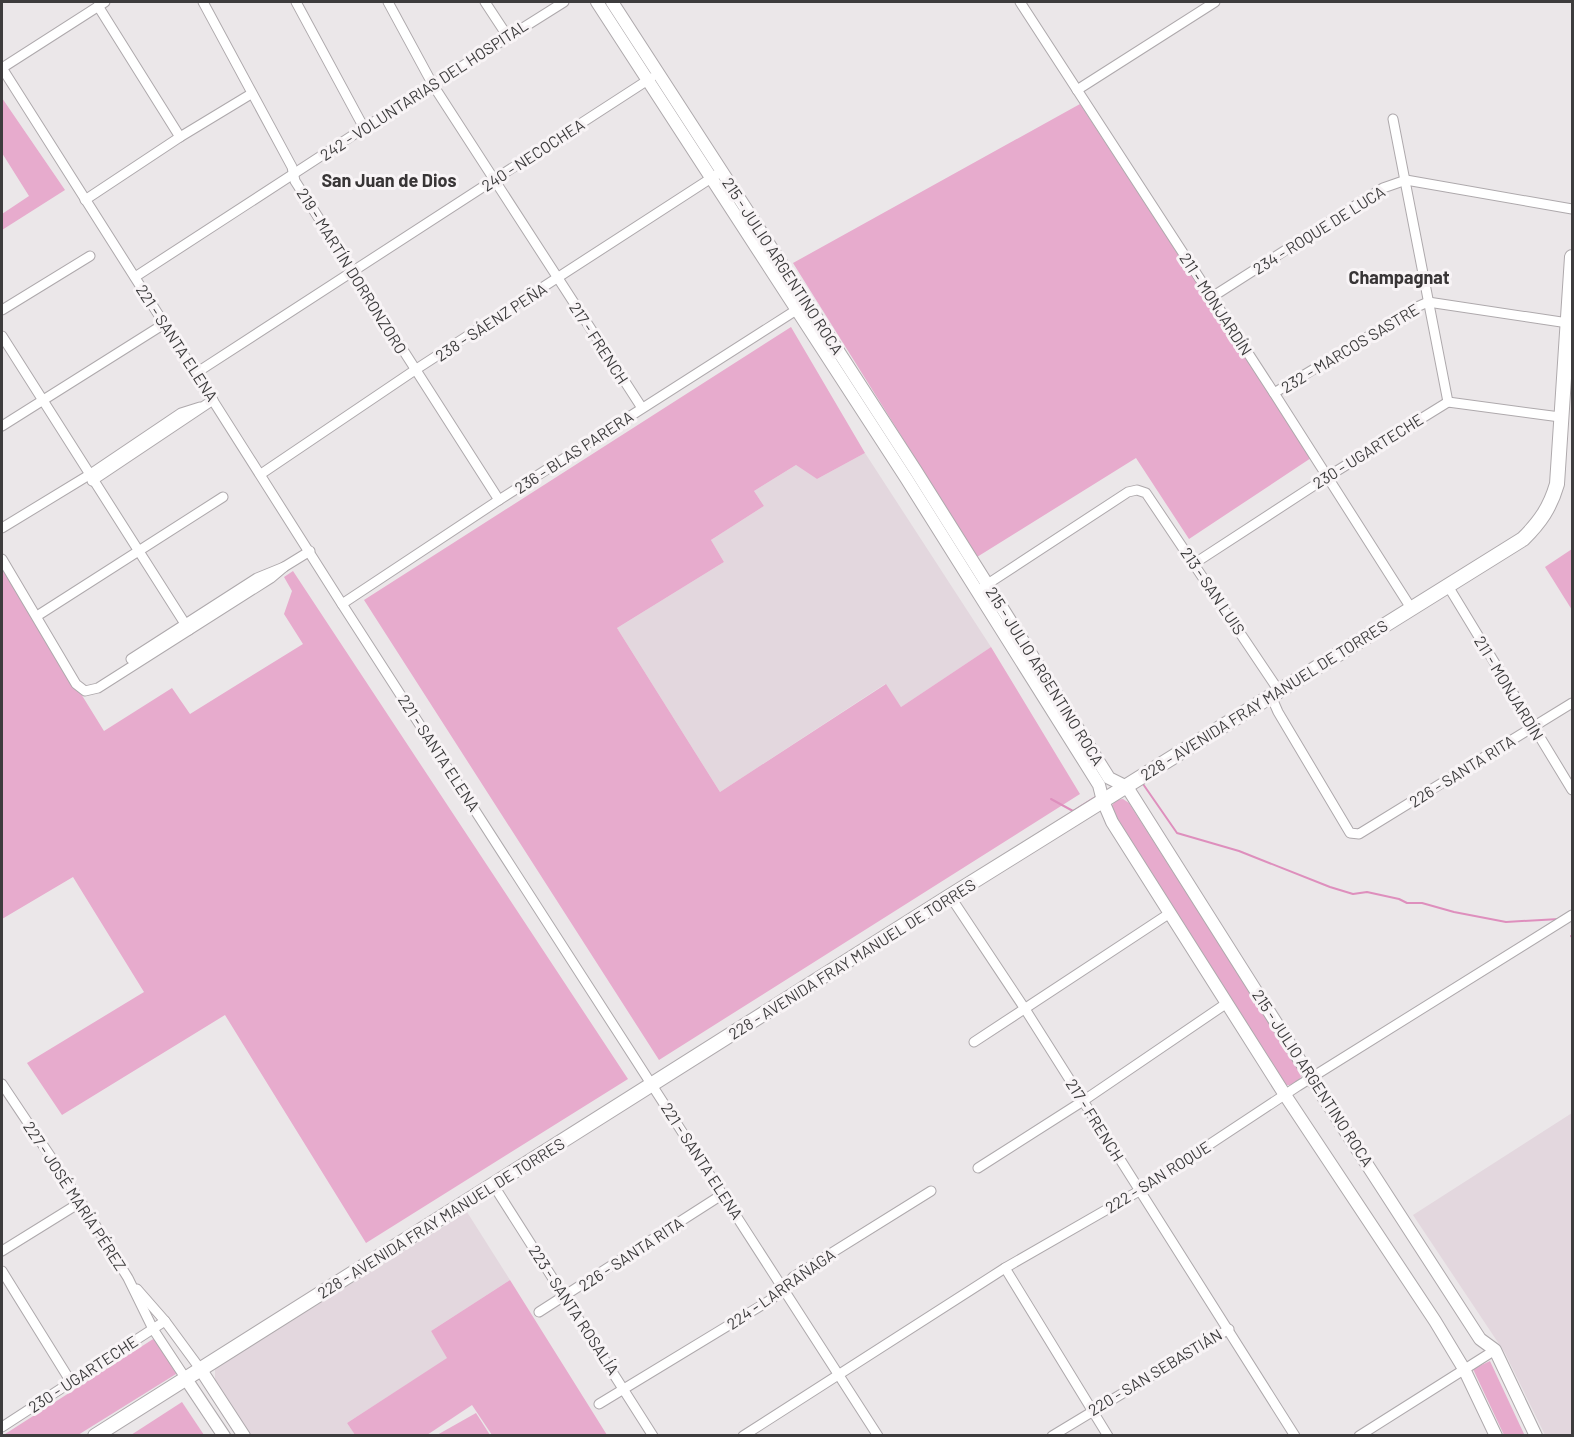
<svg xmlns="http://www.w3.org/2000/svg" width="1574" height="1437" font-family="Barlow,sans-serif">
	<style>
		.built { fill: #e3d7de }
		.green { fill: #e7abcd }
		.lines { fill: none; stroke-linecap: round; stroke-linejoin: round }
		.stream { stroke: #de8fbd; stroke-width: 2 }
		.minor-casing { stroke: #aea9ac; stroke-width: 11 }
		.tertiary-casing { stroke: #aea9ac; stroke-width: 14 }
		.secondary-casing { stroke: #aea9ac; stroke-width: 16 }
		.minor { stroke: #fff; stroke-width: 9 }
		.tertiary { stroke: #fff; stroke-width: 12 }
		.secondary { stroke: #fff; stroke-width: 14 }
		.labels { text-anchor: middle; stroke-width: 6; stroke-linejoin: round; paint-order: stroke }
		.street-label { font-size: 16px; fill: #3d3c3d; stroke: #f8f4f6 }
		.neighbourhood-label { font-size: 18px; font-weight: bold; fill: #383536; stroke: #f8f4f6 }
	</style>
	<rect width="100%" height="100%" fill="#ebe7e9"/>
	<g class="built">
		<polygon points="865,453 991,647 901,707 885,684 720,792 617,628 724,562 711,540 764,506 754,491 796,465 817,479"/>
		<polygon points="1572,1113 1572,1435 1545,1435 1505,1353 1413,1215"/>
		<polygon points="467,1212 510,1280 431,1331 448,1358 347,1423 355,1435 249,1435 215,1382 215,1368"/>
	</g>
	<g class="green">
		<polygon points="2,98 65,190 2,230 2,214 29,196 2,153"/>
		<polygon points="1080,104 1311,458 1189,539 1136,458 977,557 793,263"/>
		<polygon points="791,327 865,453 817,479 796,465 754,491 764,506 711,540 724,562 617,628 720,792 886,684 901,707 991,647 1080,794 659,1060 364,600"/>
		<polygon points="1572,549 1572,610 1545,567"/>
		<polygon points="2,566 104,731 172,688 190,714 303,644 284,614 292,591 284,577 293,571 628,1079 366,1243 225,1015 62,1115 27,1063 144,992 73,877 2,919"/>
		<path d="M1123,799L1129,803L1299,1069L1301,1077C1297,1083 1291,1086 1285,1085L1110,808L1116,800Z"/>
		<polygon points="510,1280 607,1435 492,1435 472,1405 427,1435 355,1435 347,1423 447,1358 431,1331"/>
		<polygon points="161,1334 184,1369 78,1435 2,1436"/>
		<polygon points="1490,1361 1524,1434 1522,1435 1504,1435 1473,1369"/>
		<polygon points="182,1402 204,1435 131,1435"/>
		<polygon points="476,1413 490,1435 437,1435"/>
	</g>
	<g class="lines">
		<g class="stream">
			<polyline points="1143,784 1177,833 1239,851 1330,887 1353,894 1367,892 1399,899 1407,903 1422,903 1454,912 1506,922 1559,919"/>
			<polyline points="1051,799 1073,811 1097,796"/>
			<polyline points="1571,936 1572,937"/>
		</g>
		<defs>
			<g id="minor">
				<polyline points="203,2 292,167 295,181 499,500"/>
				<polyline points="296,2 364,128"/>
				<polyline points="388,2 433,85 642,408"/>
				<polyline points="485,2 508,37"/>
				<polyline points="1020,2 1274,393 1411,608"/>
				<polyline points="98,6 180,137"/>
				<polyline points="2,68 342,604 878,1436"/>
				<polyline points="2,68 105,2"/>
				<polyline points="1077,90 1215,2"/>
				<polyline points="1393,119 1448,402"/>
				<polyline points="85,200 180,137 251,94"/>
				<polyline points="135,277 364,128 564,2"/>
				<polyline points="1212,297 1383,188 1406,180 1572,209"/>
				<polyline points="2,310 90,256"/>
				<polyline points="2,336 189,630"/>
				<polyline points="196,373 651,78"/>
				<polyline points="1274,393 1419,306 1428,302 1568,323"/>
				<polyline points="2,426 164,324"/>
				<polyline points="261,474 415,370 716,175"/>
				<polyline points="92,481 213,400"/>
				<polyline points="2,528 89,475 181,413 200,407"/>
				<polyline points="2,559 76,684 85,691 98,688 271,578 284,567"/>
				<polyline points="1195,563 1327,477 1448,402 1560,417"/>
				<polyline points="1448,586 1572,790"/>
				<polyline points="983,587 1128,492 1137,490 1146,493 1279,691"/>
				<polyline points="342,604 499,500 801,307"/>
				<polyline points="37,616 223,497"/>
				<polyline points="131,659 257,578 284,567 310,551"/>
				<polyline points="1271,696 1278,712 1350,833 1359,834 1572,703"/>
				<polyline points="950,896 1025,1009 1295,1436"/>
				<polyline points="974,1042 1170,913"/>
				<polyline points="2,1084 81,1202 128,1278 153,1329 186,1379"/>
				<polyline points="978,1168 1083,1101 1227,1003"/>
				<polyline points="494,1186 653,1436"/>
				<polyline points="2,1251 81,1202"/>
				<polyline points="1005,1268 1108,1436"/>
				<polyline points="2,1271 71,1382"/>
				<polyline points="137,1289 165,1321 201,1370"/>
				<polyline points="539,1312 723,1194"/>
				<polyline points="599,1404 772,1299 793,1277 931,1191"/>
				<polyline points="2,1427 165,1321"/>
				<polyline points="743,1436 1005,1268 1139,1191 1298,1086 1572,915"/>
				<polyline points="1052,1436 1229,1329"/>
				<polyline points="1359,1436 1495,1350"/>
			</g>
			<g id="tertiary">
				<polyline points="597,2 906,478 1099,785 1103,801 1112,822 1285,1095 1435,1321 1464,1369 1496,1436"/>
				<polyline points="612,2 916,471 1109,778 1127,787 1311,1078 1480,1339 1495,1350 1536,1436"/>
				<polyline points="201,1370 244,1436"/>
				<polyline points="186,1379 224,1436"/>
			</g>
			<path id="secondary" d="M95,1436L950,896L1523,539C1540,522 1550,508 1557,484L1572,257"/>
		</defs>
		<use href="#minor" class="minor-casing"/>
		<use href="#tertiary" class="tertiary-casing"/>
		<use href="#secondary" class="secondary-casing"/>
		<use href="#minor" class="minor"/>
		<use href="#tertiary" class="tertiary"/>
		<use href="#secondary" class="secondary"/>
	</g>
	<g class="labels">
		<g class="street-label">
			<text transform="translate(424 90) rotate(-33)" y="6">242 - VOLUNTARIAS DEL HOSPITAL</text>
			<text transform="translate(533 155) rotate(-33)" y="6">240 - NECOCHEA</text>
			<text transform="translate(1319 230) rotate(-32)" y="6">234 - ROQUE DE LUCA</text>
			<text transform="translate(783 266) rotate(57)" y="6">215 - JULIO ARGENTINO ROCA</text>
			<text transform="translate(352 271) rotate(58)" y="6">219 - MARTÍN DORRONZORO</text>
			<text transform="translate(1216 304) rotate(57)" y="6">211 - MONJARDÍN</text>
			<text transform="translate(491 322) rotate(-33)" y="6">238 - SÁENZ PEÑA</text>
			<text transform="translate(177 343) rotate(57)" y="6">221 - SANTA ELENA</text>
			<text transform="translate(599 343) rotate(57)" y="6">217 - FRENCH</text>
			<text transform="translate(1350 348) rotate(-31)" y="6">232 - MARCOS SASTRE</text>
			<text transform="translate(1368 451) rotate(-32)" y="6">230 - UGARTECHE</text>
			<text transform="translate(574 452) rotate(-33)" y="6">236 - BLAS PARERA</text>
			<text transform="translate(1213 591) rotate(56)" y="6">213 - SAN LUIS</text>
			<text transform="translate(1045 676) rotate(58)" y="6">215 - JULIO ARGENTINO ROCA</text>
			<text transform="translate(1509 688) rotate(59)" y="6">211 - MONJARDÍN</text>
			<text transform="translate(1264 700) rotate(-32)" y="6">228 - AVENIDA FRAY MANUEL DE TORRES</text>
			<text transform="translate(439 753) rotate(57)" y="6">221 - SANTA ELENA</text>
			<text transform="translate(1462 771) rotate(-32)" y="6">226 - SANTA RITA</text>
			<text transform="translate(852 959) rotate(-32)" y="6">228 - AVENIDA FRAY MANUEL DE TORRES</text>
			<text transform="translate(1313 1078) rotate(57)" y="6">215 - JULIO ARGENTINO ROCA</text>
			<text transform="translate(1095 1120) rotate(58)" y="6">217 - FRENCH</text>
			<text transform="translate(702 1161) rotate(57)" y="6">221 - SANTA ELENA</text>
			<text transform="translate(1158 1177) rotate(-32)" y="6">222 - SAN ROQUE</text>
			<text transform="translate(75 1196) rotate(57)" y="6">227 - JOSÉ MARÍA PÉREZ</text>
			<text transform="translate(441 1218) rotate(-32)" y="6">228 - AVENIDA FRAY MANUEL DE TORRES</text>
			<text transform="translate(631 1254) rotate(-33)" y="6">226 - SANTA RITA</text>
			<text transform="translate(781 1289) rotate(-35)" y="6">224 - LARRAÑAGA</text>
			<text transform="translate(574 1310) rotate(57)" y="6">223 - SANTA ROSALÍA</text>
			<text transform="translate(1155 1372) rotate(-31)" y="6">220 - SAN SEBASTIÁN</text>
			<text transform="translate(83 1374) rotate(-33)" y="6">230 - UGARTECHE</text>
		</g>
		<g class="neighbourhood-label">
			<text x="389" y="187">San Juan de Dios</text>
			<text x="1399" y="284">Champagnat</text>
		</g>
	</g>
	<rect width="1574" height="1437" fill="none" stroke="#3d3c3d" stroke-width="6"/>
</svg>
